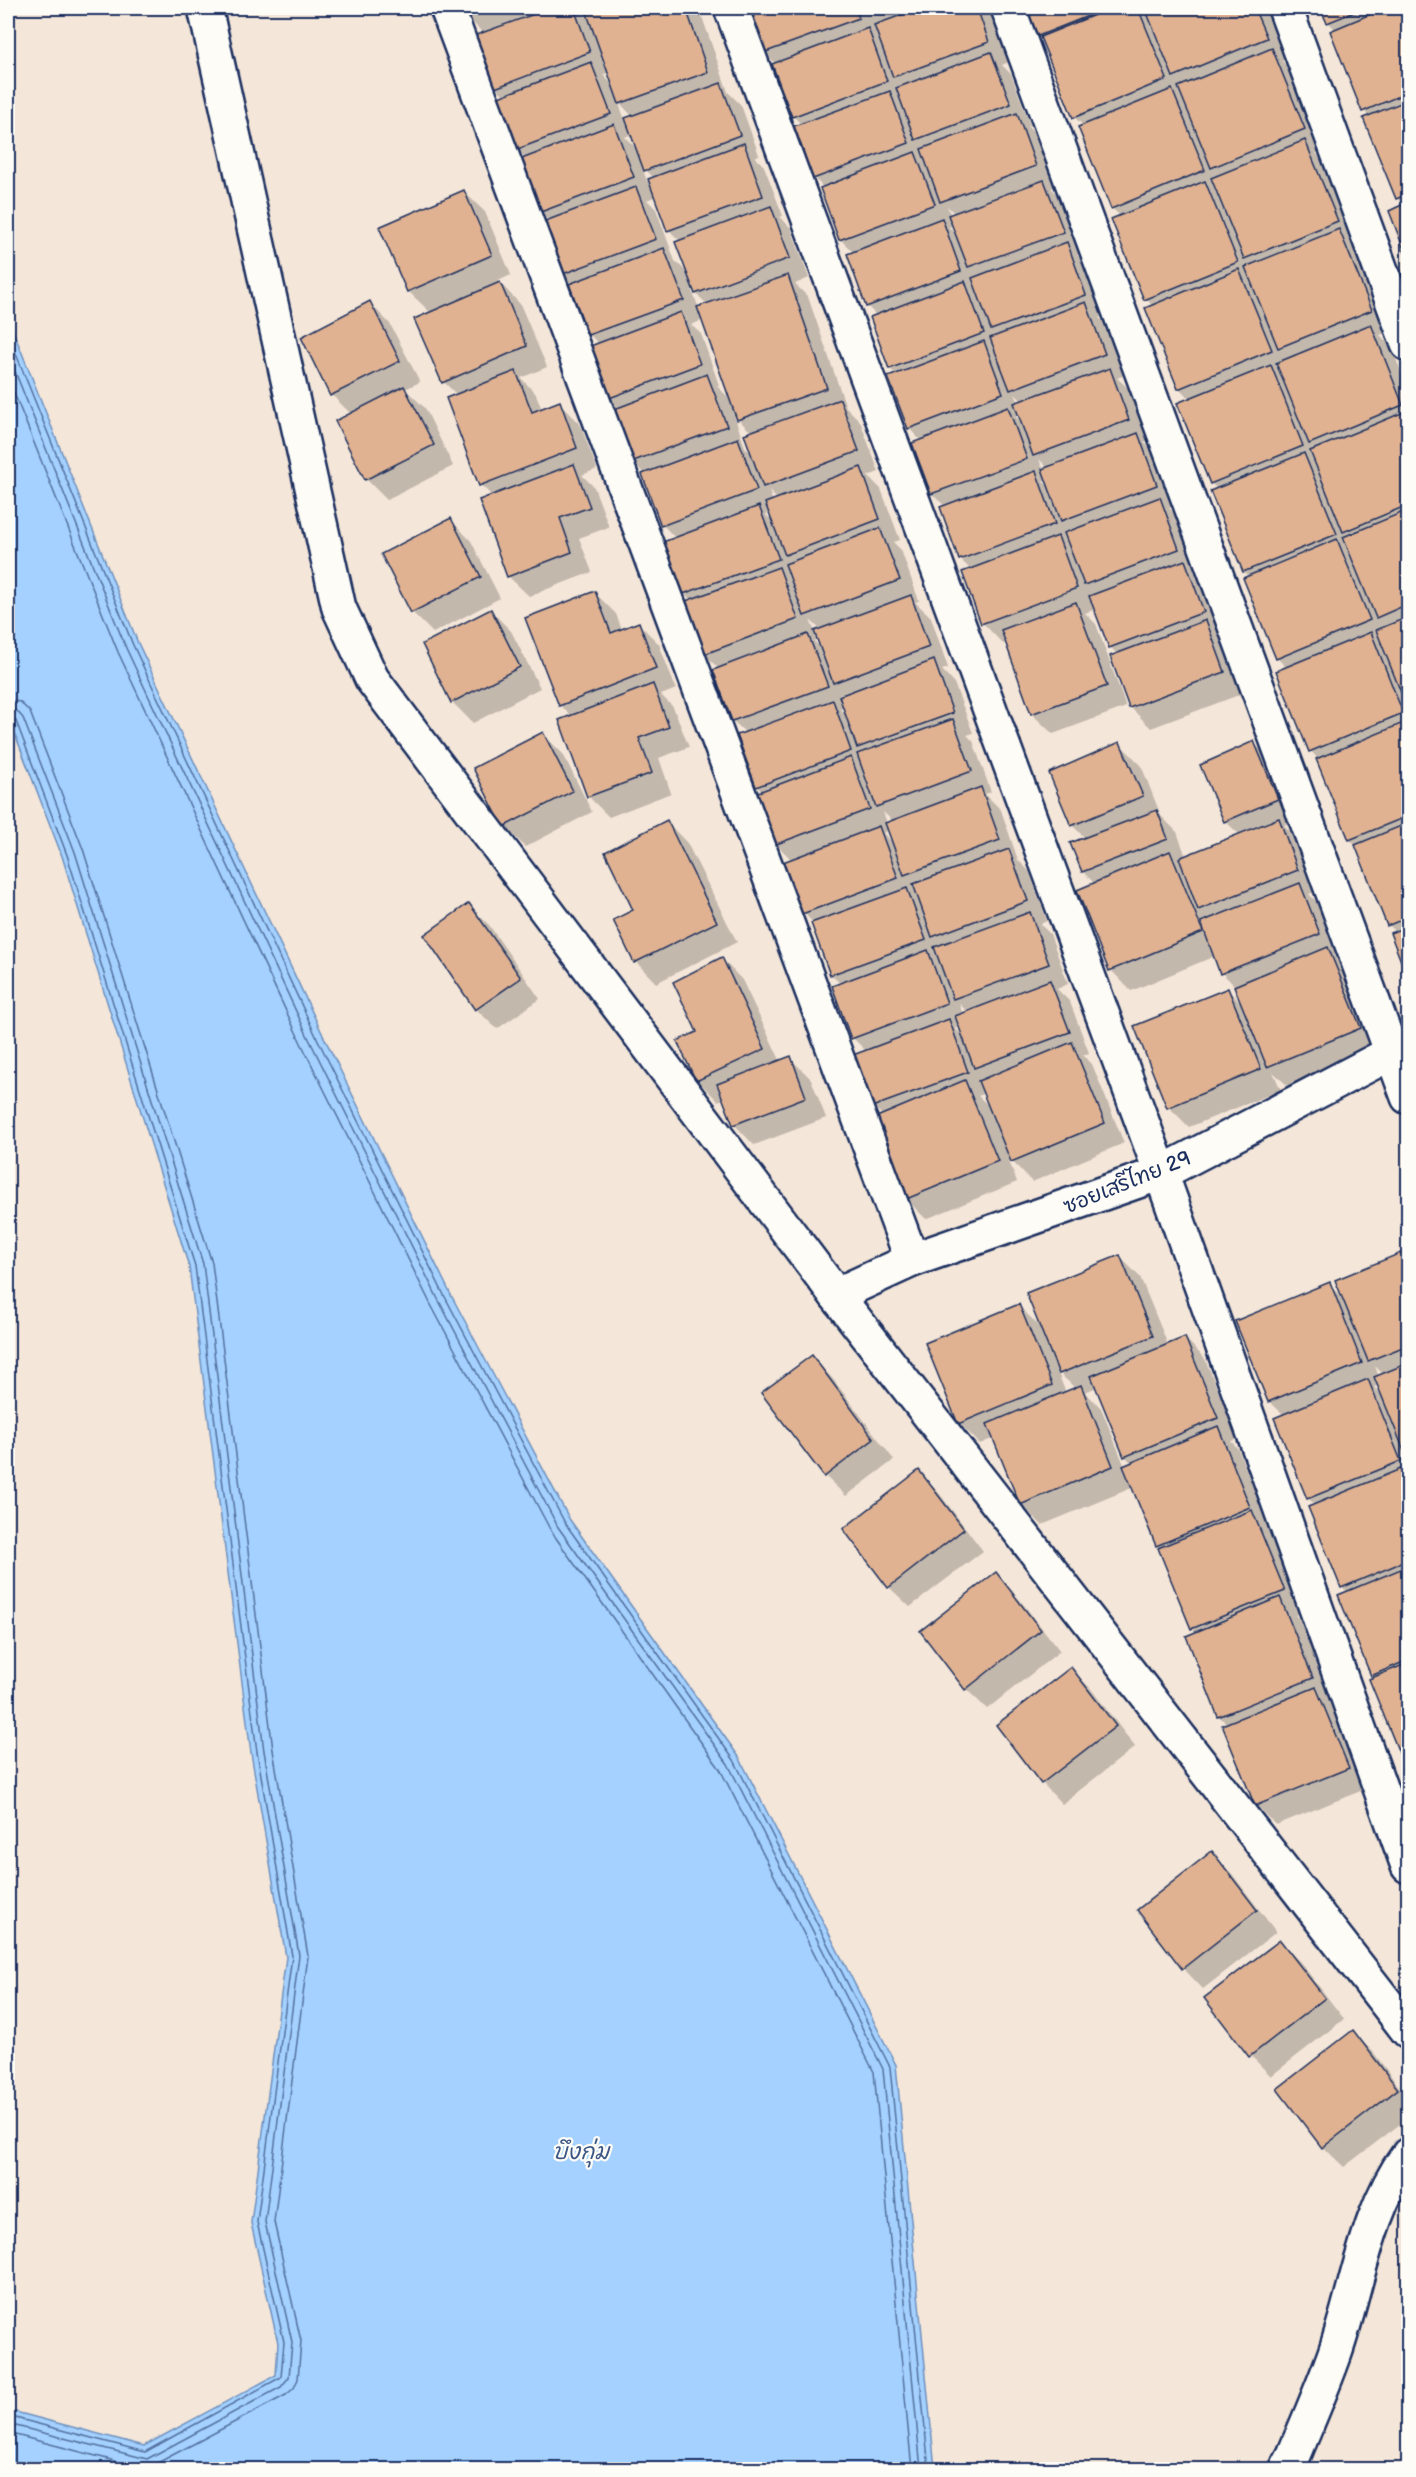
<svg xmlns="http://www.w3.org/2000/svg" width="1416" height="2477" font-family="'Balsamiq Sans','Playpen Sans Thai',sans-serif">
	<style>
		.water { fill: #a4d1ff; stroke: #6d90bf; stroke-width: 1.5 }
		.shadow { fill: #0003; fill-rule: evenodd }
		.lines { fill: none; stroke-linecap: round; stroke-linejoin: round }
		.shore { stroke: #52709e; stroke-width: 1.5 }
		.building { fill: #e0b291; stroke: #1b2f5e; stroke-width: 1.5 }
		.street-casing { stroke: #1b2f5e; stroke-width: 38 }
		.street { stroke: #fdfcf7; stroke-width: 33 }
		.labels { text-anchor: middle; stroke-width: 4.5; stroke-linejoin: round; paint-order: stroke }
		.street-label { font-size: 21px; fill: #1b2f5e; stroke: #fdfcf7 }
		.water-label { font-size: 22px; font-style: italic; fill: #3d5886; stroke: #fdfcf7 }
	</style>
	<rect width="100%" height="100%" fill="#f4e6d8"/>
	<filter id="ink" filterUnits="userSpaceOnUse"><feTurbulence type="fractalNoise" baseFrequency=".0167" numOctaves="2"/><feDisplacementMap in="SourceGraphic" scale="12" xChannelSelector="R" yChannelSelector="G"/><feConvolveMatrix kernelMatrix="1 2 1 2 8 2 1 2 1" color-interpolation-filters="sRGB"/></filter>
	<g filter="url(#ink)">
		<polygon class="water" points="8,318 138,643 322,1033 450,1293 570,1520 739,1757 896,2065 935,2469 8,2469 8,2410 144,2446 276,2375 278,2343 251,2223 286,1957 251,1753 189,1267 62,856 8,716"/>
		<g class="shadow">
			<path d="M462,8H577L592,22L587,8H699L728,92L741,105L759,155L755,157L764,166L783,216L780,217L791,228L809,278L795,284L808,297L846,407L860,421L879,472L868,476L881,489L900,540L893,542L901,550L919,601L915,602L931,617L948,668L942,670L954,683L973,733L967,735L973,741L991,792L985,794L1001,810L1018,860L1029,871L1047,921L1040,924L1050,934L1068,984L1057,989L1070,1002L1089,1053L1083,1055L1092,1064L1124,1143L1032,1182L1007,1156L1017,1182L926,1219L906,1199L883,1116L873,1106L866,1051L853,1038L841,984L831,975L814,924L804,913L785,863L792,860L776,844L763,792L757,786L746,733L733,721L715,671L719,669L704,654L692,601L684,593L676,539L663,525L645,474L632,462L616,410L605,399L599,344L589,334L571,284L561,274L549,221L540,212L527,159L517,149L505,96L496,87L484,34L465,15ZM609,72L614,86L603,75ZM618,101L633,117L625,120ZM632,134L639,151L625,137ZM641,165L654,178L647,181ZM656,196L669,230L680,241L689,274L675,261L656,209L647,200ZM691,289L708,305L699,308ZM703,320L732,401L717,386L719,385L701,334L691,325ZM734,415L752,433L753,455L745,447ZM769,491L778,500L773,502ZM771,513L775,524L766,515ZM810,620L821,630L815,632ZM819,639L823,650L814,641ZM844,708L848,717L840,709ZM883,812L893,821L887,823ZM889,830L894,844L883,833ZM959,1003L968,1013L963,1015ZM960,1026L964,1037L955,1028ZM985,1093L990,1107L978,1096Z"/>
			<path d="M748,8H986L990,12L1009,62L1002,65L1011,74L1030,125L1028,126L1038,136L1056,187L1051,188L1064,202L1083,252L1077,255L1087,265L1106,315L1099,318L1106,324L1125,375L1117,378L1130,390L1148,440L1144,442L1158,455L1176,505L1169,508L1180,519L1199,570L1194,571L1205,582L1224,632L1218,635L1226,642L1244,693L1151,728L1131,708L1112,657L1118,655L1110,647L1096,609L1085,613L1096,624L1126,707L1053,734L1032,714L1007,642L1003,644L983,623L971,570L960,559L946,507L932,494L914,443L921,441L909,428L897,375L890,369L872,318L877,316L867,306L854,253L841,240L822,189L824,188L814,178L802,125L793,116L776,64L764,53ZM947,206L955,214L951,216ZM954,225L958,236L949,227ZM1015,394L1023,402L1019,403ZM1020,415L1023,424L1015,416ZM1039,459L1048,468L1043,470ZM1047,479L1051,488L1043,481Z"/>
			<polygon points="1027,8 1265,8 1286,59 1282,61 1292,71 1324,150 1316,153 1325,162 1357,241 1352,244 1359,251 1392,331 1380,335 1391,346 1408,390 1408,975 1392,934 1396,932 1389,925 1357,846 1350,840 1319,760 1311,751 1287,668 1277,658 1249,577 1244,572 1212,492 1218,490 1211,483 1190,399 1179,388 1153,306 1146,299 1121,217 1112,208 1084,126 1074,117"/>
			<polygon points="1322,8 1408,8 1408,256 1391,211 1404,206 1397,198 1365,119 1370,117 1364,111 1336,30 1328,22"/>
			<polygon points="464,192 485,212 511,275 498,281 520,304 547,367 521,378 536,394 542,410 560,403 580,424 597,469 582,475 594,487 609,527 579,538 592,572 529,596 508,576 492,496 481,485 457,395 444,382 431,313 408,291"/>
			<polygon points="370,303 390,324 420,382 405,389 425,408 453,466 387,500 366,479 351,414 332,395"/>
			<polygon points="451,520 471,541 500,598 433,633 412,612"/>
			<polygon points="595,593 616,614 622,630 639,624 659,644 676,689 661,695 673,707 689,747 659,758 671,793 609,817 588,796 572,717 560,705"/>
			<polygon points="490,610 511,631 540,688 473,723 452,702"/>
			<polygon points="543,734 563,754 592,812 525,847 505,826"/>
			<polygon points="1254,743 1275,764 1298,819 1284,825 1299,841 1318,891 1309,894 1320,905 1340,954 1335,956 1348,970 1381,1049 1289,1087 1273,1072 1281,1090 1189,1127 1169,1107 1228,990 1243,1005 1236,987 1222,973 1215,956 1131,991 1111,970 1095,884 1083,872 1085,838 1072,825 1120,744 1141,765 1161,816 1177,832 1186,857 1240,835 1225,821"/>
			<polygon points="667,822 687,843 737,942 656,983 636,962 635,910"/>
			<polygon points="469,905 489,925 540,999 497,1029 476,1009"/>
			<polygon points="722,959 742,980 781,1062 790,1058 811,1079 826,1118 754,1145 734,1124 724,1098 718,1101 697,1080 679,1042 699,1033"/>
			<path d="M1408,1252V1773L1406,1766L1408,1765L1403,1760L1371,1680L1375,1678L1372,1675L1348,1592L1342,1587L1316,1506L1308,1498L1284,1415L1269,1401L1329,1284L1345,1299L1337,1281ZM1375,1366L1384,1375L1379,1377ZM1379,1385L1384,1397L1374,1387Z"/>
			<path d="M1120,1257L1140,1277L1168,1345L1185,1338L1205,1359L1238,1439L1231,1441L1238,1449L1269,1528L1272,1532L1304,1611L1295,1615L1300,1620L1332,1699L1328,1701L1336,1709L1368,1788L1276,1825L1256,1805L1227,1724L1220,1717L1188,1637L1197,1633L1192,1628L1134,1487L1042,1525L1021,1504L994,1438L980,1444L959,1423L1019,1306L1042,1329ZM1057,1371L1076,1389L1066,1393ZM1097,1387L1125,1456L1132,1463L1125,1467L1101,1408L1085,1392Z"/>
			<polygon points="812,1357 832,1378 894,1460 846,1496 825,1476"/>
			<polygon points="919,1472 939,1493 983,1551 910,1607 889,1587"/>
			<polygon points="996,1574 1016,1595 1060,1651 987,1709 966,1689"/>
			<polygon points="1071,1668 1091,1689 1135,1747 1062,1804 1042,1783"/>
			<polygon points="1212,1853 1232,1874 1276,1932 1203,1989 1183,1968"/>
			<polygon points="1280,1942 1300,1962 1344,2019 1271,2076 1251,2056"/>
			<polygon points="1353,2032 1374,2053 1408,2099 1408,2118 1344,2167 1323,2147"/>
		</g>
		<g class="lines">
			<g class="shore">
				<polyline points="8,334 133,645 316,1036 444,1295 565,1523 734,1760 890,2067 929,2470"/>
				<polyline points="8,354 126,648 309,1039 438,1299 558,1527 728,1764 883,2069 921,2470"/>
				<polyline points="8,378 118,652 301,1043 430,1303 551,1531 720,1769 874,2072 912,2470"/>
				<polyline points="8,700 20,702 30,712 83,849 212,1263 273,1750 308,1956 274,2222 301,2341 298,2379 294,2388 286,2395 148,2468 138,2467 8,2433"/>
				<polyline points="8,709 17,711 23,718 75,852 203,1264 264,1751 299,1955 265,2222 292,2342 289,2377 281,2387 147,2459 8,2424"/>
				<polyline points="8,716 16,721 67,855 195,1266 257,1752 292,1956 257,2222 284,2342 281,2377 145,2452 8,2416"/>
			</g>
		</g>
		<g class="building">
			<polygon points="551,8 574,8 590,52 495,88 476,35"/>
			<polygon points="585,8 686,8 708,72 619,104"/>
			<polygon points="746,8 855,8 859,18 763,53"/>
			<polygon points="921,8 977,8 989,42 893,77 874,25"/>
			<polygon points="1026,8 1108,8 1038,36"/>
			<polygon points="1112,8 1138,8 1167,79 1073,118 1040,37"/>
			<polygon points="1145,8 1254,8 1267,38 1173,77"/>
			<polygon points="1320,8 1364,8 1327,23"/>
			<polygon points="1385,8 1408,8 1408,92 1362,112 1330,31"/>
			<polygon points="868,28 887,81 792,117 772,64"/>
			<polygon points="1272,48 1305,129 1211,168 1178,87"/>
			<polygon points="991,52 1011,104 915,140 896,88"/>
			<polygon points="591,62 611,114 515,150 496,98"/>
			<polygon points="721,83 740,135 644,171 625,118"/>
			<polygon points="1172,89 1205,170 1111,209 1078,127"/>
			<polygon points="890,91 909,143 813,179 794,126"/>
			<polygon points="1408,100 1408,194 1396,199 1363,118"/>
			<polygon points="1017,113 1036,166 940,202 921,149"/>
			<polygon points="614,124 634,177 538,213 519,160"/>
			<polygon points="1305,140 1338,221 1244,259 1211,178"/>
			<polygon points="744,143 763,196 667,231 648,179"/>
			<polygon points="915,152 935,204 839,240 820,188"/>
			<polygon points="1044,180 1064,232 968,267 948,215"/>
			<polygon points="1205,181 1238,262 1144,300 1111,219"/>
			<polygon points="636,187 656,239 560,275 540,223"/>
			<polygon points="464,190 492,255 407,292 379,227"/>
			<polygon points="1408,202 1408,260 1389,211"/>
			<polygon points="771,206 790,258 695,294 675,242"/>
			<polygon points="942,218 961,271 866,307 847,254"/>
			<polygon points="1339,229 1372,310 1278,348 1245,267"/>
			<polygon points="1067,242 1086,295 991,330 972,278"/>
			<polygon points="664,248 684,300 588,335 569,284"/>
			<polygon points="1239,269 1272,350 1178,389 1145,308"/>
			<polygon points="788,275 827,388 737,420 697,307"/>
			<polygon points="965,281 984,333 889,369 870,317"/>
			<polygon points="500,282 527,346 442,383 414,319"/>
			<polygon points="370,301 400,361 330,396 301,337"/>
			<polygon points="1086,302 1105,354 1010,390 990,338"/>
			<polygon points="681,312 700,364 604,400 585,348"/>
			<polygon points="1371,324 1403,405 1309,444 1276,363"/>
			<polygon points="984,341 1003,393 908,429 888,377"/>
			<polygon points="1271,365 1303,446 1210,484 1177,403"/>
			<polygon points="1110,368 1129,420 1033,456 1014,403"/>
			<polygon points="516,371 532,412 560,401 577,448 479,486 446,398"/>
			<polygon points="707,374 727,426 631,462 612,410"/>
			<polygon points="404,386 434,445 365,480 335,421"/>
			<polygon points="840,399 859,451 763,487 744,434"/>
			<polygon points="1008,407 1027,459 931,494 912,443"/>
			<polygon points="1404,412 1408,424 1408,505 1343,532 1310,451"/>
			<polygon points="1138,433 1157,485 1061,521 1042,469"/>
			<polygon points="738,438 757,490 661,526 642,474"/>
			<polygon points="1304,453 1337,534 1243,572 1210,491"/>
			<polygon points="574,464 590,507 560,518 572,552 507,577 479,500"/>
			<polygon points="861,467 880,519 785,555 765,503"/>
			<polygon points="1036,471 1055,524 959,560 940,507"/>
			<polygon points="1160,497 1179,549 1084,585 1064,533"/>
			<polygon points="759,506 779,559 683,594 663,542"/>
			<polygon points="1408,510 1408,604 1376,618 1343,537"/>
			<polygon points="451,518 481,577 411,613 381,554"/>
			<polygon points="880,528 900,580 804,616 785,564"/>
			<polygon points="1058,536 1077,588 981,624 962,572"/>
			<polygon points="1337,539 1370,620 1276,659 1243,578"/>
			<polygon points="1185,560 1204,612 1109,648 1089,596"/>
			<polygon points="779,567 798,619 702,655 683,602"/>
			<polygon points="595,591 611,633 639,622 656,668 559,706 525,618"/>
			<polygon points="911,595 929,647 833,683 814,631"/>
			<polygon points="1076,602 1107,686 1031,714 1001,630"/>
			<polygon points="491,609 520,667 451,703 422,644"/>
			<polygon points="1408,617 1408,710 1376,630"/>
			<polygon points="1206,620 1225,672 1129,708 1110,656"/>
			<polygon points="1371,632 1403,713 1309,752 1276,671"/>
			<polygon points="808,634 828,686 732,721 713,670"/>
			<polygon points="934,660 953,713 857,748 839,696"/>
			<polygon points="653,684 669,727 639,738 652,773 587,797 559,720"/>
			<polygon points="833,700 851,751 756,787 737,735"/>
			<polygon points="953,719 972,771 876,807 857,754"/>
			<polygon points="1408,721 1408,816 1349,840 1316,759"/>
			<polygon points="543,732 573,791 503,827 473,768"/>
			<polygon points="1254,741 1278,799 1224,822 1200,765"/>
			<polygon points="1120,742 1143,796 1071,826 1049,773"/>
			<polygon points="851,757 870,809 774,845 756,793"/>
			<polygon points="981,787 1000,840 904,875 885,823"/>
			<polygon points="1157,810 1168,839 1082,872 1070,843"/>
			<polygon points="1279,818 1298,870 1198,910 1179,858"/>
			<polygon points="667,820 717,922 634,963 613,920 633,910 605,852"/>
			<polygon points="1408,823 1408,917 1387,926 1355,845"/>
			<polygon points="879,826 898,878 802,914 783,862"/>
			<polygon points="1009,849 1028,901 932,937 913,884"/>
			<polygon points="1170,851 1203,932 1109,971 1077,890"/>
			<polygon points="1300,883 1320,934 1220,974 1201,922"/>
			<polygon points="907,888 926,940 830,975 811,923"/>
			<polygon points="469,903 521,978 475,1010 424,935"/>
			<polygon points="1030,912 1049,964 953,999 934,947"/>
			<polygon points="1408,926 1408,979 1390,933"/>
			<polygon points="1328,947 1361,1028 1267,1067 1234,986"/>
			<polygon points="928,950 947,1003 851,1039 832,986"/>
			<polygon points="722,957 765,1049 696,1081 677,1041 697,1032 673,982"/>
			<polygon points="1050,980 1070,1032 974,1068 955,1016"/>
			<polygon points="1228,988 1261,1069 1167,1108 1134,1026"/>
			<polygon points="949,1019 968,1072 872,1107 853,1055"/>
			<polygon points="1072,1042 1105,1123 1011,1162 978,1081"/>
			<polygon points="791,1056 806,1097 733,1125 717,1084"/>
			<polygon points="965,1080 998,1161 904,1200 872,1119"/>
			<polygon points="1408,1250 1408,1345 1368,1361 1335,1280"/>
			<polygon points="1120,1255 1153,1336 1059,1374 1026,1293"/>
			<polygon points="1330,1282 1362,1363 1268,1402 1235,1321"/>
			<polygon points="1019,1304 1052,1385 958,1424 925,1343"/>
			<polygon points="1185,1337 1218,1418 1124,1457 1091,1376"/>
			<polygon points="812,1355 874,1439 824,1477 761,1393"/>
			<polygon points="1408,1363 1408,1458 1407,1458 1374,1377"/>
			<polygon points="1368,1379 1401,1461 1307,1499 1274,1418"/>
			<polygon points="1081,1385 1113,1466 1020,1505 987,1424"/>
			<polygon points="1218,1426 1250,1507 1156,1546 1123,1466"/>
			<polygon points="1403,1468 1408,1483 1408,1560 1341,1588 1308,1507"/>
			<polygon points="919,1470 964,1529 888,1588 843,1529"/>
			<polygon points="1252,1510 1285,1591 1191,1629 1158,1548"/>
			<polygon points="1408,1566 1408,1660 1371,1676 1338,1595"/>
			<polygon points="996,1572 1041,1630 965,1690 920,1631"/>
			<polygon points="1280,1597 1313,1678 1218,1717 1186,1636"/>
			<polygon points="1408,1663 1408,1758 1402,1760 1369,1679"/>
			<polygon points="1071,1667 1116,1726 1041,1784 996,1725"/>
			<polygon points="1316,1687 1349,1768 1255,1806 1222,1725"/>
			<polygon points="1212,1851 1257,1910 1182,1969 1137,1910"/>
			<polygon points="1280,1940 1325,1998 1249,2057 1204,1998"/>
			<polygon points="1353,2030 1398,2089 1322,2148 1277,2089"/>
		</g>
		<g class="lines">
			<defs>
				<g id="street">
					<polyline points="205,8 339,608 372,679 836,1295 1408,2031"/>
					<polyline points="447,8 912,1260"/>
					<polyline points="731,8 1161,1173 1408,1866"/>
					<polyline points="1008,8 1408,1097"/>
					<polyline points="1285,8 1408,344"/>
					<polyline points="836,1295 912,1260 1161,1173 1391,1053 1408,1047"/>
					<path d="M1286,2470L1294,2455C1308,2421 1323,2387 1335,2353C1358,2286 1366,2212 1408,2155"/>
				</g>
			</defs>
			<use href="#street" class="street-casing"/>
			<use href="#street" class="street"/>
		</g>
	</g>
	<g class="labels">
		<g class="street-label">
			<text transform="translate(1127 1182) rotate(-22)" y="7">ซอยเสรีไทย 29</text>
		</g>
		<g class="water-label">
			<text x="581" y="2159">บึงกุ่ม</text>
		</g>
	</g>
	<rect width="1416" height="2477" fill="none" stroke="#fdfcf7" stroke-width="30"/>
	<rect x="15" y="15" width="1386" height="2447" fill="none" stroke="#1b2f5e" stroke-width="2" filter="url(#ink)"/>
</svg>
